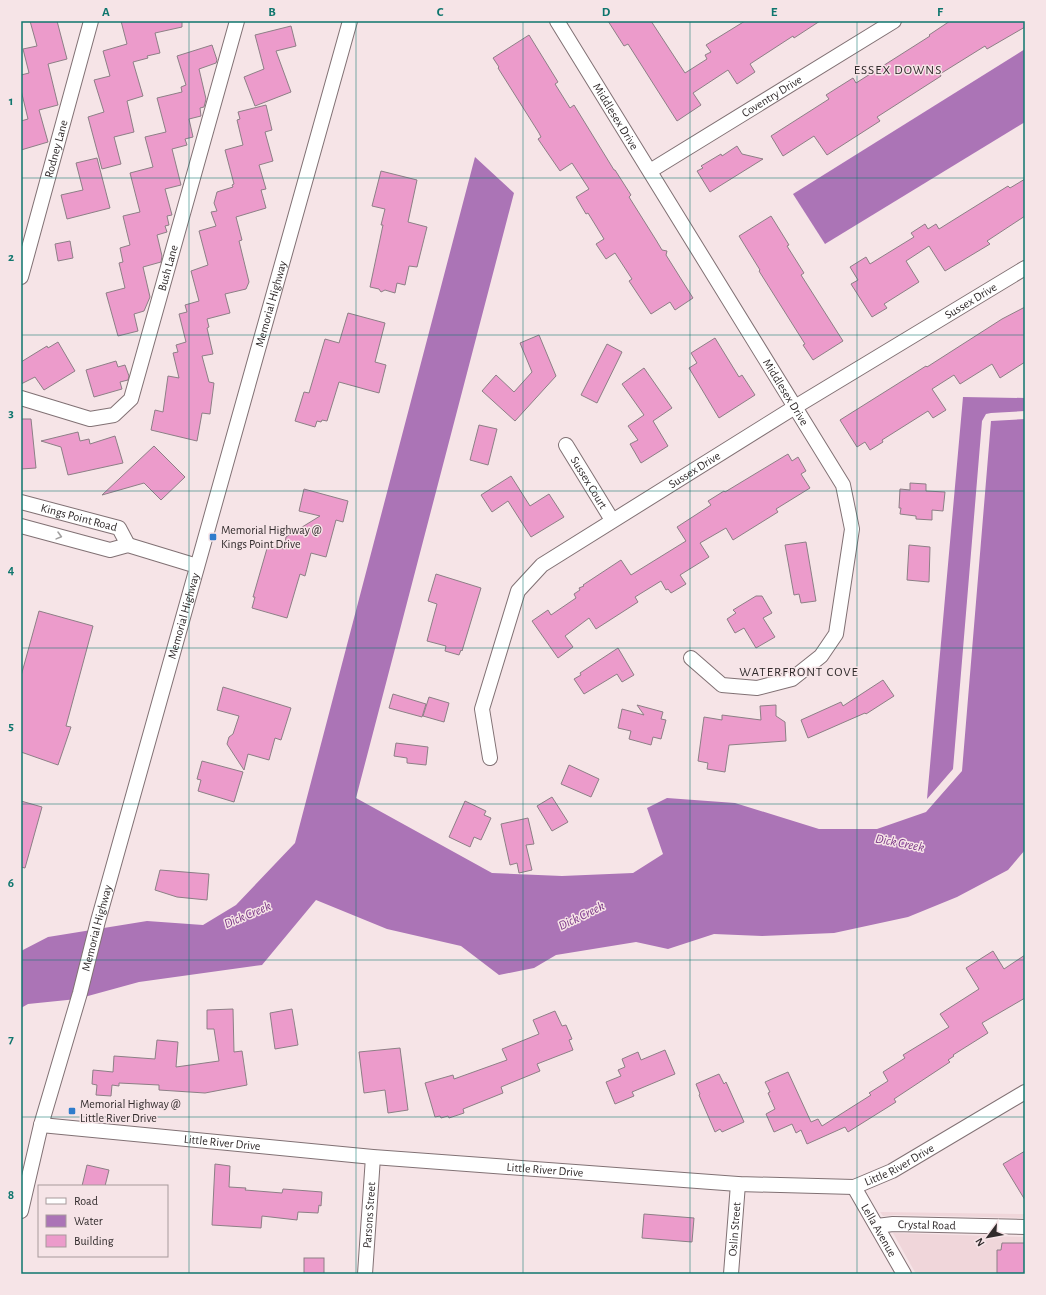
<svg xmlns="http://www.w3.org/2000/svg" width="1046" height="1295" font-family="'Alegreya Sans',sans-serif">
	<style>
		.built { fill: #f0d6da }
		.water { fill: #ab74b6 }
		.building { fill: #ec9bcb; stroke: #8d7f86 }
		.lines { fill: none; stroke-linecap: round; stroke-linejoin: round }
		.street-casing { stroke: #817174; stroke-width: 16 }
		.street { stroke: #fff; stroke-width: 14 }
		.oneway { stroke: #a2a0a0 }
		.grid { fill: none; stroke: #0f766e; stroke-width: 1; stroke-opacity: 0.55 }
		.poi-dot { fill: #2f7ccc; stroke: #f6e4e7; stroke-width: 1.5 }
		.labels { text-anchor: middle; stroke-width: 3; stroke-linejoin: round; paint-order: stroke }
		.street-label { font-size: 12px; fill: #312b2c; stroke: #f6e4e7 }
		.poi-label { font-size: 12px; fill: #312b2c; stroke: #f6e4e7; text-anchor: start }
		.neighbourhood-label { font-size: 13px; letter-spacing: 1px; fill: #312b2c; stroke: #f6e4e7 }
		.water-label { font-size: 13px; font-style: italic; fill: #793586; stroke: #f6e4e7 }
		.neatline { fill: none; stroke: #0f766e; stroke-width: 1.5 }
		.grid-label { font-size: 13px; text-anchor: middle; font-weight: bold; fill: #0f766e }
	</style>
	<rect width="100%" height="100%" fill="#f6e4e7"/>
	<g class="built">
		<polygon points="880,1212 1025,1214 1025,1218 895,1215 883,1216"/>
		<polygon points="893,1233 1025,1237 1025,1274 916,1274"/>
	</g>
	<g class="water">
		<polygon points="1025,49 1025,122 825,244 793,194"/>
		<polygon points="475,157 514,193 356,798 492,873 562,876 633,873 663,854 647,808 667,798 735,803 819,829 877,829 926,812 962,771 991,421 1025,419 1025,850 1008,870 957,897 908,917 834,933 762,936 714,934 668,949 636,942 556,955 534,968 499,975 461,946 387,929 316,900 262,965 139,982 77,999 28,1004 21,1008 21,951 48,937 147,921 203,925 236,905 295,843"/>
		<polygon points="963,397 1025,398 1025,411 991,413 986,414 982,421 953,769 927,799"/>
	</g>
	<g class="building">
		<polygon points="30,21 57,21 67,59 48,64 58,105 39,110 48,142 21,150 21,121 28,119 21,90 21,75 29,73 23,49 37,46"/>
		<polygon points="121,21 182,21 182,27 155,33 160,53 147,56 148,58 133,62 143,96 127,101 134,132 114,137 121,164 102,169 88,117 104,112 94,80 110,76 103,51 127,44"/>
		<polygon points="608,21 651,21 685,73 707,59 705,55 711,52 706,45 745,21 820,21 794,38 793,36 750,64 755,72 737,84 728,70 693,93 701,105 677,121 628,44 624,46"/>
		<polygon points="950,21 1025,21 1025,27 987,49 985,46 940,74 941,76 877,117 880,121 827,155 814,136 783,156 771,136 829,99 826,95 853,78 856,83 930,36 929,35"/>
		<polygon points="291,26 296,46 276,51 291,92 255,106 244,77 264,69 255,35"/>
		<polygon points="529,35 558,82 555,84 570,108 574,105 614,170 615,170 631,195 629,197 656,240 662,250 667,251 666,255 693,298 675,310 670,302 651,314 629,281 632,279 615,253 606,259 596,244 604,239 588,213 586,214 576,197 589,189 572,163 560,171 538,139 541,137 539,133 498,68 499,67 493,58"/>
		<polygon points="212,45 217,60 216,63 199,69 206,99 204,107 200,108 201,116 189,119 193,137 185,139 187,145 172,149 181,185 165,189 172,215 167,216 169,225 165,226 167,232 157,235 162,256 161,262 143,267 150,297 144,311 134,314 138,331 118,336 106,293 125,288 119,263 123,262 120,248 130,245 123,216 140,212 130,173 153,167 145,137 166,132 157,98 182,92 181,87 186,85 177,56"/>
		<polygon points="266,105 272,130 265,132 273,161 259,165 266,189 261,190 266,208 236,217 242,240 239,241 249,282 246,289 225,294 230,313 207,319 209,327 207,328 213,354 202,356 209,382 214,383 210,414 202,413 197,441 151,430 155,410 163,412 168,376 179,378 173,353 178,352 176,345 186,342 179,314 187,312 185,305 199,301 191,271 208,265 199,231 216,226 211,212 217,211 214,203 217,192 233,187 232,185 234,184 225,150 243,145 237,120 240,119 238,112"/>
		<polygon points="737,146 742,154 763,159 710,192 697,171 703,168 701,166 721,154 722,156"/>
		<polygon points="97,158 110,208 67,219 61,195 83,190 76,163"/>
		<polygon points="381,171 417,180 408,222 427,227 417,267 409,266 405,285 397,283 395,293 385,290 381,292 379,289 370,287 383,225 381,225 385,209 372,206"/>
		<polygon points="1025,179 1025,216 987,241 990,244 945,271 929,246 906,261 919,282 884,304 887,308 872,317 851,284 858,280 850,267 866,257 870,264 914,237 911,233 925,224 928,229 936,224 939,229 1008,186 1010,188"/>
		<polygon points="771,216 789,245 787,246 804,273 801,275 843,341 813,360 803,345 805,344 759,271 760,270 739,236"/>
		<polygon points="70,241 73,258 58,261 55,244"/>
		<polygon points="1025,307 1025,362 1000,378 992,364 960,384 954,375 932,389 946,410 933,418 928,411 882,440 883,442 870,450 865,442 857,447 840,420 926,366 927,367 1002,319"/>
		<polygon points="348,313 385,323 375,362 386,365 379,393 339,382 327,421 322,420 321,422 317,421 315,427 295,421 304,392 309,393 325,339 339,343"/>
		<polygon points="539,335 556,376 515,421 482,391 496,375 514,392 532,372 520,343"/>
		<polygon points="715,338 739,377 742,375 755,395 719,418 689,368 697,363 691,353"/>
		<polygon points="58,342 75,371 44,390 35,377 21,384 21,362 47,346 48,348"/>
		<polygon points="607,344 622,352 597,403 581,395"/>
		<polygon points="116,361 118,367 125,365 129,376 128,380 120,382 122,389 94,397 86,370"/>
		<polygon points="644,368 672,408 653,421 668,446 641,463 630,444 638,440 628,426 644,415 622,384"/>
		<polygon points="21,419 31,419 36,468 21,469"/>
		<polygon points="479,425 497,429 488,465 470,460"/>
		<polygon points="78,432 80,441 89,439 90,444 115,436 123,463 68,475 61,447 41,441"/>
		<polygon points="154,446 185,477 161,500 144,483 102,495"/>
		<polygon points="788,454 792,461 798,457 806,471 801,474 810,488 776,509 778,512 733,540 726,528 700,543 709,557 680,575 686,584 671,593 668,589 666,590 661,581 635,597 638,602 596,629 589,618 565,636 573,647 558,658 532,621 548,610 551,615 576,598 574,594 580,590 579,588 584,586 583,585 621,560 631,575 686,541 677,527 711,505 708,501 724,491 725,492"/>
		<polygon points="511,476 530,506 549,494 564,517 531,537 508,501 492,512 481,495"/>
		<polygon points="910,483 926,484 926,491 945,492 943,511 932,510 932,520 916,519 916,516 900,514 901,508 899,508 900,489 910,490"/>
		<polygon points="304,489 348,501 343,522 336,520 326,557 311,553 305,576 300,574 287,618 252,608 255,597 253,597 268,545 284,549 286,537 320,516 299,511"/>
		<polygon points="806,542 816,601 801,603 799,594 794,595 785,545"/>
		<polygon points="909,545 930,547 929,582 907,580"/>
		<polygon points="436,574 481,588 462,651 461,650 459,655 445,651 446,646 427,641 437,604 428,601"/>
		<polygon points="756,596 762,596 772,613 763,618 775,637 756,648 744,628 735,633 727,619 736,613 733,610"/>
		<polygon points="39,611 93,626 66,726 71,727 58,765 21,752 21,676"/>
		<polygon points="618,648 634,675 622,682 617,674 584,694 574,679 581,675 580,673"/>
		<polygon points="883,680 894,696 866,714 865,713 808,738 801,720 841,702 843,706"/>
		<polygon points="223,687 291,708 281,740 275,738 269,760 248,754 244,770 227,744 229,737 233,734 239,716 217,710"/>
		<polygon points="393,694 426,704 422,717 389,708"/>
		<polygon points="429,697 449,703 444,722 423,716"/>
		<polygon points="637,705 663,712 661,719 666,720 661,739 653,737 651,745 629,739 631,731 618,728 622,709 644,715"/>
		<polygon points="776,705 776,716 785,722 786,741 729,745 725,772 707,769 708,763 698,761 704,717 722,720 722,715 761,720 760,706"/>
		<polygon points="396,743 428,747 426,765 407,763 407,758 394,756"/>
		<polygon points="202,761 243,772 234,802 198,791 201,780 197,779"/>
		<polygon points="569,765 599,779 591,797 561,784"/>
		<polygon points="552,797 568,822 552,831 537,806"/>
		<polygon points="21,801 42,807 25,868 21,867"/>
		<polygon points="465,801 486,811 484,815 491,818 481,840 474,837 470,847 449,837"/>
		<polygon points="528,818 534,844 526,845 532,870 519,873 517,863 510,865 501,824"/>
		<polygon points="160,870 209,874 207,900 177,897 155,890"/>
		<polygon points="993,951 1004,969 1025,955 1025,998 982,1023 988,1033 953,1055 954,1056 948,1060 950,1062 894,1099 896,1102 848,1132 845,1127 807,1144 801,1130 796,1133 792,1124 774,1132 766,1114 775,1109 768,1093 770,1092 765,1082 788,1072 811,1122 818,1119 822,1126 871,1095 869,1093 888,1081 883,1072 905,1058 903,1055 949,1027 940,1014 979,989 966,968"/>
		<polygon points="233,1009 234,1052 242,1051 247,1085 205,1093 159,1090 159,1085 119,1083 119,1086 112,1085 111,1096 96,1095 97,1085 92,1084 93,1070 113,1072 114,1056 155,1059 157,1040 178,1042 176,1067 219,1061 214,1029 207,1029 207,1010"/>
		<polygon points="292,1009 298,1045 275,1049 270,1013"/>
		<polygon points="555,1011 562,1026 566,1025 572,1039 569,1040 573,1050 537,1064 540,1071 501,1087 503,1093 463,1109 464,1113 449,1118 448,1116 441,1118 440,1116 435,1117 425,1083 453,1075 454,1079 507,1060 502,1049 539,1034 533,1020"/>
		<polygon points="400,1048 408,1110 388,1113 385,1090 364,1093 359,1052"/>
		<polygon points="665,1050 675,1074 632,1092 634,1096 615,1104 606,1082 621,1076 618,1070 625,1067 622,1059 638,1052 641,1060"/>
		<polygon points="719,1074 724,1084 726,1082 744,1122 722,1132 720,1129 715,1132 699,1095 700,1094 696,1084"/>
		<polygon points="1025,1151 1025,1200 1003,1164"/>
		<polygon points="215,1164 230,1166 229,1187 246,1188 245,1190 282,1193 283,1189 322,1192 321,1206 319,1205 318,1213 298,1212 297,1220 262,1216 261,1228 212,1225"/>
		<polygon points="87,1165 109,1170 105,1186 82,1186"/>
		<polygon points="644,1214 694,1218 692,1242 642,1238"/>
		<polygon points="1002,1243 1025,1243 1025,1274 997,1274 997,1250 1001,1250"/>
		<rect x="304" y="1258" width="20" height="16"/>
	</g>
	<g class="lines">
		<defs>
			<g id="street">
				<path id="s1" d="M557,21L843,485L852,529L836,634L821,656L792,679L757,688L722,685L691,658"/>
				<path id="s2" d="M650,171L894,21"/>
				<path id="s3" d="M21,277L91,21"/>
				<path id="s4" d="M21,398L90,419L114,415L131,399L237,21"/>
				<path id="s5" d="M566,445L612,520"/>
				<path id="s6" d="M21,502L119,528L128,545"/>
				<polyline points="21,526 110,550 128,545 197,566"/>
				<path id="s7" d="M490,758L482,709L518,591L542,565L795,407L1025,268"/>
				<path id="s8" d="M41,1125L373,1157L738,1184L854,1187L892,1171L1025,1092"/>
				<path id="s9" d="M854,1187L904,1274"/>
				<path id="s10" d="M21,1211L41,1125L80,993L98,921L350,21"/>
				<path id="s11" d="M877,1226L893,1224L1025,1227"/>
				<path id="s12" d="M365,1274L373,1157"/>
				<path id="s13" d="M731,1274L738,1184"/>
			</g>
		</defs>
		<use href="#street" class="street-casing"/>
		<use href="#street" class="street"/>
	</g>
	<defs><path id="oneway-chevron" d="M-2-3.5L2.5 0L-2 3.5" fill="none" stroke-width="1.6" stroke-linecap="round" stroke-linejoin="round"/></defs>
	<use class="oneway" href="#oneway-chevron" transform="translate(59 536) rotate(15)"/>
	<path class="grid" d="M189,21V1274M356,21V1274M523,21V1274M690,21V1274M857,21V1274M21,178H1025M21,335H1025M21,491H1025M21,648H1025M21,804H1025M21,960H1025M21,1117H1025"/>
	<g class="poi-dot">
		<rect x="209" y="533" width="8" height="8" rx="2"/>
		<rect x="68" y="1107" width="8" height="8" rx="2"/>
	</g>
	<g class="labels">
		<g class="street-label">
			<text dy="4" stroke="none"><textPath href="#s2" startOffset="143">Coventry Drive</textPath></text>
			<text dy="4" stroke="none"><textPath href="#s1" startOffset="112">Middlesex Drive</textPath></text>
			<text dy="4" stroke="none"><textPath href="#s3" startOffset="133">Rodney Lane</textPath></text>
			<text dy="4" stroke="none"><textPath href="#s4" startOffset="256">Bush Lane</textPath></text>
			<text dy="4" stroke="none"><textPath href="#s7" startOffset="712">Sussex Drive</textPath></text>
			<text dy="4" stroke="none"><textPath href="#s10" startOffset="941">Memorial Highway</textPath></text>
			<text dy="4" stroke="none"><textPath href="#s1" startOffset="436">Middlesex Drive</textPath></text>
			<text dy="4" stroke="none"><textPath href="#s7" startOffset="388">Sussex Drive</textPath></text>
			<text dy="4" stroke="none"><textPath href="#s5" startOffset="44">Sussex Court</textPath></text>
			<text dy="4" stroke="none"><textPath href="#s6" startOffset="60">Kings Point Road</textPath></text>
			<text dy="4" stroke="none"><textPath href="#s10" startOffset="617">Memorial Highway</textPath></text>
			<text dy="4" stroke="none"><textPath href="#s10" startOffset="293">Memorial Highway</textPath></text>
			<text dy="4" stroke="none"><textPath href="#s8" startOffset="182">Little River Drive</textPath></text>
			<text dy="4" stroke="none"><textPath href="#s8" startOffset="866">Little River Drive</textPath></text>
			<text dy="4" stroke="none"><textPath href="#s8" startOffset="506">Little River Drive</textPath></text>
			<text dy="4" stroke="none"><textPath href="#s12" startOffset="59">Parsons Street</textPath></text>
			<text dy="4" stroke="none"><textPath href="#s11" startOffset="50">Crystal Road</textPath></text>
			<text dy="4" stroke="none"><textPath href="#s13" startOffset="45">Oslin Street</textPath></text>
			<text dy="4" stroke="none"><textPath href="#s9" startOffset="50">Lella Avenue</textPath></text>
		</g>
		<g class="poi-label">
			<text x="221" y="534">Memorial Highway @<tspan x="221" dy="14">Kings Point Drive</tspan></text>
			<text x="80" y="1108">Memorial Highway @<tspan x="80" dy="14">Little River Drive</tspan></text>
		</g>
		<g class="neighbourhood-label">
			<text x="898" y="74">ESSEX DOWNS</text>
			<text x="799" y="676">WATERFRONT COVE</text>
		</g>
		<g class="water-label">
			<text transform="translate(900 842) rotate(11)" y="5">Dick Creek</text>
			<text transform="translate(247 914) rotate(-23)" y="5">Dick Creek</text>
			<text transform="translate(581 915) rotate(-26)" y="5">Dick Creek</text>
		</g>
	</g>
	<rect width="1046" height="1295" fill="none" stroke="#f6e4e7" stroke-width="44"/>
	<rect x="38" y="1185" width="130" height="72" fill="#f6e4e7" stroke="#a79a9c"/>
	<rect x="46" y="1198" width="20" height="6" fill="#ffffff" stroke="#a79a9c"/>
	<text x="74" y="1205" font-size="12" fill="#312b2c">Road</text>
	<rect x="46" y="1215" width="20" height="12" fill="#ab74b6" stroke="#a79a9c"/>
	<text x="74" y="1225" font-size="12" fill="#312b2c">Water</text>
	<rect x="46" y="1235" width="20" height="12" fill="#ec9bcb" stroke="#a79a9c"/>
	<text x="74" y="1245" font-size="12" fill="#312b2c">Building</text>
	<g transform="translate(988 1237) rotate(238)" stroke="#f6e4e7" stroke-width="3" paint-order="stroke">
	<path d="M0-3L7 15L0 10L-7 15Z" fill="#312b2c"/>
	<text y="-6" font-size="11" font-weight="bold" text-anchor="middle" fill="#312b2c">N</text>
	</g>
	<rect x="22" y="22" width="1002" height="1251" class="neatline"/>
	<g class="grid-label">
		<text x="106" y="16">A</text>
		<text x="272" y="16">B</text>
		<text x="440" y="16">C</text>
		<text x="606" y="16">D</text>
		<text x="774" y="16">E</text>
		<text x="940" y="16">F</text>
		<text x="11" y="105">1</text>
		<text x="11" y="261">2</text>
		<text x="11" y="417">3</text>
		<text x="11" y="574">4</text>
		<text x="11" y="730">5</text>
		<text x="11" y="887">6</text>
		<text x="11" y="1043">7</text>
		<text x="11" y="1199">8</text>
	</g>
</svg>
